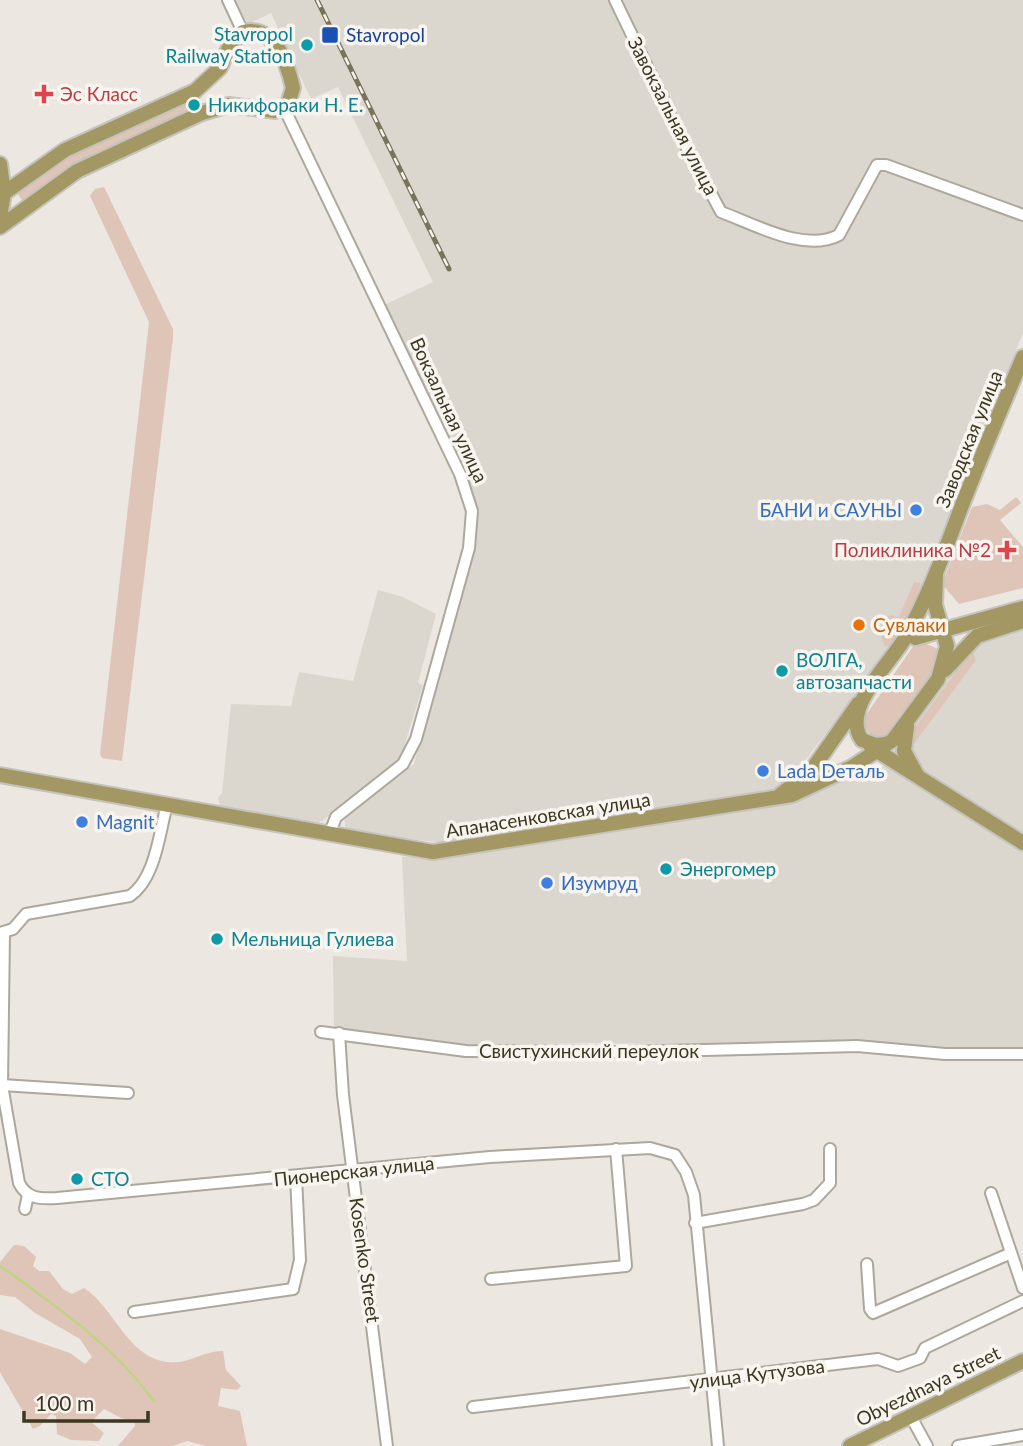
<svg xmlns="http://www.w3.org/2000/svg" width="1023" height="1446" font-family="Lato,sans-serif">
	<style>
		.built { fill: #dbd6ce }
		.green { fill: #dec5b8 }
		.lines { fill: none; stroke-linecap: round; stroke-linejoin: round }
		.stream { stroke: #c0d385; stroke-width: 2.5 }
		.minor-casing { stroke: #ada89b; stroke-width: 14 }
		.major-casing { stroke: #c4c3bc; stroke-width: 18 }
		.minor { stroke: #fff; stroke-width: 10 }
		.major { stroke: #a39863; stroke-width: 14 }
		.rail-casing { stroke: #78735a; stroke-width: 5 }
		.rail { stroke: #f8f5f0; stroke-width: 2.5; stroke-dasharray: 8; stroke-linecap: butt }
		.transit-dot { fill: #1a4fb4; stroke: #f8f5f0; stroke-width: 2.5 }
		.culture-dot { fill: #0f9aa8; stroke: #f8f5f0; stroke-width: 2.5 }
		.health-dot { fill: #e0444e; stroke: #f8f5f0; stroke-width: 2.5 }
		.shop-dot { fill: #3f7fe0; stroke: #f8f5f0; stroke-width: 2.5 }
		.food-dot { fill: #e8710a; stroke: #f8f5f0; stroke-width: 2.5 }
		.labels { text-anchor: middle; stroke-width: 7; stroke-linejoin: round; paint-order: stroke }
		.culture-label { font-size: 19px; fill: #0d838f; stroke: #f8f5f0; text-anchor: start }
		.transit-label { font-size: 19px; fill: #164399; stroke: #f8f5f0; text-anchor: start }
		.health-label { font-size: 19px; fill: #be3a42; stroke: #f8f5f0; text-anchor: start }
		.street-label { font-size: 19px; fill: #3c3720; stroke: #f8f5f0 }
		.shop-label { font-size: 19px; fill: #366cbe; stroke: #f8f5f0; text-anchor: start }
		.food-label { font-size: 19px; fill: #c56008; stroke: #f8f5f0; text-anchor: start }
	</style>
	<rect width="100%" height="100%" fill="#ece7e0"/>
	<g class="built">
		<polygon points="235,0 1023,0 1023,333 900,637 790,780 774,791 464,845 346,832 344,817 414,764 477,519 474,497 382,306 433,282 338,87 311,99 271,13 248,24"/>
		<polygon points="378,590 403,597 436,614 418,683 423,685 399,763 322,821 310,826 220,808 218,798 222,793 231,704 291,706 299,672 353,681"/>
		<polygon points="1023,625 1023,837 923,775 908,750 913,722 973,644"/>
		<polygon points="874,765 896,769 1023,849 1023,1047 942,1048 841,1041 729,1045 590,1043 458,1046 442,1041 334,1028 333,956 407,961 402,857 464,855 793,801 858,770"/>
	</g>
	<g class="green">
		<polygon points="188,99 195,113 24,203 15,190 52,162"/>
		<polygon points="104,187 173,329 173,338 122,761 102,758 100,754 149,322 90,196 95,189"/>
		<polygon points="1016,497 1021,503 1000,520 1023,547 1023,588 959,604 942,584 972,507 987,504 1000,510"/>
		<path d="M914,582L921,583L904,629L891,646H885C879,635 880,623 890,615L899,617Z"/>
		<polygon points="922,642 938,649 937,666 891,732 881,738 873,737 864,727 866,715 912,648"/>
		<polygon points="972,650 976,660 913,745 916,726"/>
		<path d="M14,1245L24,1246L36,1257L33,1266L39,1271H49L63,1289L72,1294L84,1288C114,1307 127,1357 167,1362C188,1365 202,1351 223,1351L226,1370L241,1386L237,1390L221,1388L218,1406L240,1411L247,1446H206L187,1441L173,1446H118L135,1426L134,1421L121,1418L104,1409L91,1422L104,1433L99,1441L71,1440L57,1434L56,1416L51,1414L40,1426L33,1429L0,1372V1329L70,1353L85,1364L92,1357L80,1339L35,1313L15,1297L0,1295V1262Z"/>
	</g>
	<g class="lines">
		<path class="stream" d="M0,1266C57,1307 112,1344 154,1401"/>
		<defs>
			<g id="minor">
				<polyline points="228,0 243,32"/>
				<path d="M615,0L683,141L721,212C756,225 805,253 839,235L877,165H886L1023,215"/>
				<polyline points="284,108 460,474 472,511 469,548 416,739 403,764 336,817 329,835"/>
				<path d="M0,933L13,929L26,914L130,896C156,878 159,833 167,805"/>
				<path d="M4,933L2,1085L19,1183C27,1199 40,1199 57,1198L490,1157L650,1148L675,1155L686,1172L694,1195L718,1446"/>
				<polyline points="321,1032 466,1051 625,1052 857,1046 945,1054 1023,1054"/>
				<polyline points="339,1033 343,1095 387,1446"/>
				<polyline points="2,1085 128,1093"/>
				<polyline points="991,1193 1023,1288"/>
				<polyline points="25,1209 28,1195"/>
				<polyline points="695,1223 803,1204 814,1200 830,1183 830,1149"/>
				<polyline points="867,1264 870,1309 873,1313 1009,1254"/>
				<polyline points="491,1279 626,1266 616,1149"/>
				<polyline points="134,1312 293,1289 300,1260 296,1177"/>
				<polyline points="473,1407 878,1359 898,1366 920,1358 925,1348 1023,1301"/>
				<polyline points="910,1415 927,1446"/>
				<polyline points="958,1446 1023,1435"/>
			</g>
			<g id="major">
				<polyline points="0,164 4,193 0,217"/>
				<path d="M0,196L65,150L195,91L220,68L231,43L243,32C275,25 287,62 293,88L288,104L275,111L229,105L202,113L77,171L0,227"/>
				<polyline points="915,638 1023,608"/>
				<polyline points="945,670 977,636 1023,621"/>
				<polyline points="907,726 904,751 917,775"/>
				<path d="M886,744L876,745L862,740C840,709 890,664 905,638C930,594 946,547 964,500C983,452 1003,404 1023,357"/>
				<polyline points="871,747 1023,843"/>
				<polyline points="0,775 433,852 792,795 852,767 893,740 938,679 947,646 935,605 936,575"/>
				<polyline points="781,794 811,771 858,704"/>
				<polyline points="850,1446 1023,1361"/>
			</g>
		</defs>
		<use href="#minor" class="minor-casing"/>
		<use href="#major" class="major-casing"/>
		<use href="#minor" class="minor"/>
		<use href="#major" class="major"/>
		<defs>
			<polyline id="rail" points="317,0 449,269"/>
		</defs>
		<use href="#rail" class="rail-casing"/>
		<use href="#rail" class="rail"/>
	</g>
	<rect class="transit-dot" x="321" y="26" width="18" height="18" rx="3.5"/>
	<g class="culture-dot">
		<circle cx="307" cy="45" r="7"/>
		<circle cx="194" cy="105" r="7"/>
		<circle cx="782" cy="671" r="7"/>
		<circle cx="666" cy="869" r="7"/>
		<circle cx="217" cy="939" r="7"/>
		<circle cx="77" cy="1179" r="7"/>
	</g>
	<g class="health-dot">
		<path d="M40.5 83.5h7v7h7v7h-7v7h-7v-7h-7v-7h7z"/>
		<path d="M1003.5 539.5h7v7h7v7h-7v7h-7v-7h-7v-7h7z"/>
	</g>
	<g class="shop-dot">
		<circle cx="916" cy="510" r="7"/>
		<circle cx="763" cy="771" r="7"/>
		<circle cx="82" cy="822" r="7"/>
		<circle cx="547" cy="883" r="7"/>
	</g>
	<circle class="food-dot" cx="859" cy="625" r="7"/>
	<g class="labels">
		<g class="culture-label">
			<text x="293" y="41" text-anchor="end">Stavropol<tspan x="293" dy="22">Railway Station</tspan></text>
			<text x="208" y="112">Никифораки Н. Е.</text>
			<text x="796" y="667">ВОЛГА,<tspan x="796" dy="22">автозапчасти</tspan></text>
			<text x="680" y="876">Энергомер</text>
			<text x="231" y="946">Мельница Гулиева</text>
			<text x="91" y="1186">СТО</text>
		</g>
		<g class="transit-label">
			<text x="346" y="42">Stavropol</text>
		</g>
		<g class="health-label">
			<text x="60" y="101">Эс Класс</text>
			<text x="991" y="557" text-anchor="end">Поликлиника №2</text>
		</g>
		<g class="street-label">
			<text transform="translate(673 116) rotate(63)" y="7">Завокзальная улица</text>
			<text transform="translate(449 410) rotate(65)" y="7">Вокзальная улица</text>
			<text transform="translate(969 439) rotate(-68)" y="7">Заводская улица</text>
			<text transform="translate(548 815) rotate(-9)" y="7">Апанасенковская улица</text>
			<text x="589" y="1058">Свистухинский переулок</text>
			<text transform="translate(354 1171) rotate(-6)" y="7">Пионерская улица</text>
			<text transform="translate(365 1260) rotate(82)" y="7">Kosenko Street</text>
			<text transform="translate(757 1374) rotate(-7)" y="7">улица Кутузова</text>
			<text transform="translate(928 1386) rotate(-26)" y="7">Obyezdnaya Street</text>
		</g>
		<g class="shop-label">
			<text x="902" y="517" text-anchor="end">БАНИ и САУНЫ</text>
			<text x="777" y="778">Lada Dеталь</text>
			<text x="96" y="829">Magnit</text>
			<text x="561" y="890">Изумруд</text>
		</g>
		<g class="food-label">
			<text x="873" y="632">Сувлаки</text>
		</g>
	</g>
	<path d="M24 1411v10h124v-10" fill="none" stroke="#3c3720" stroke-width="3.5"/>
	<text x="35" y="1411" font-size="21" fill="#3c3720" stroke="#f8f5f0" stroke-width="5" paint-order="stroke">100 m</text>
</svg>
